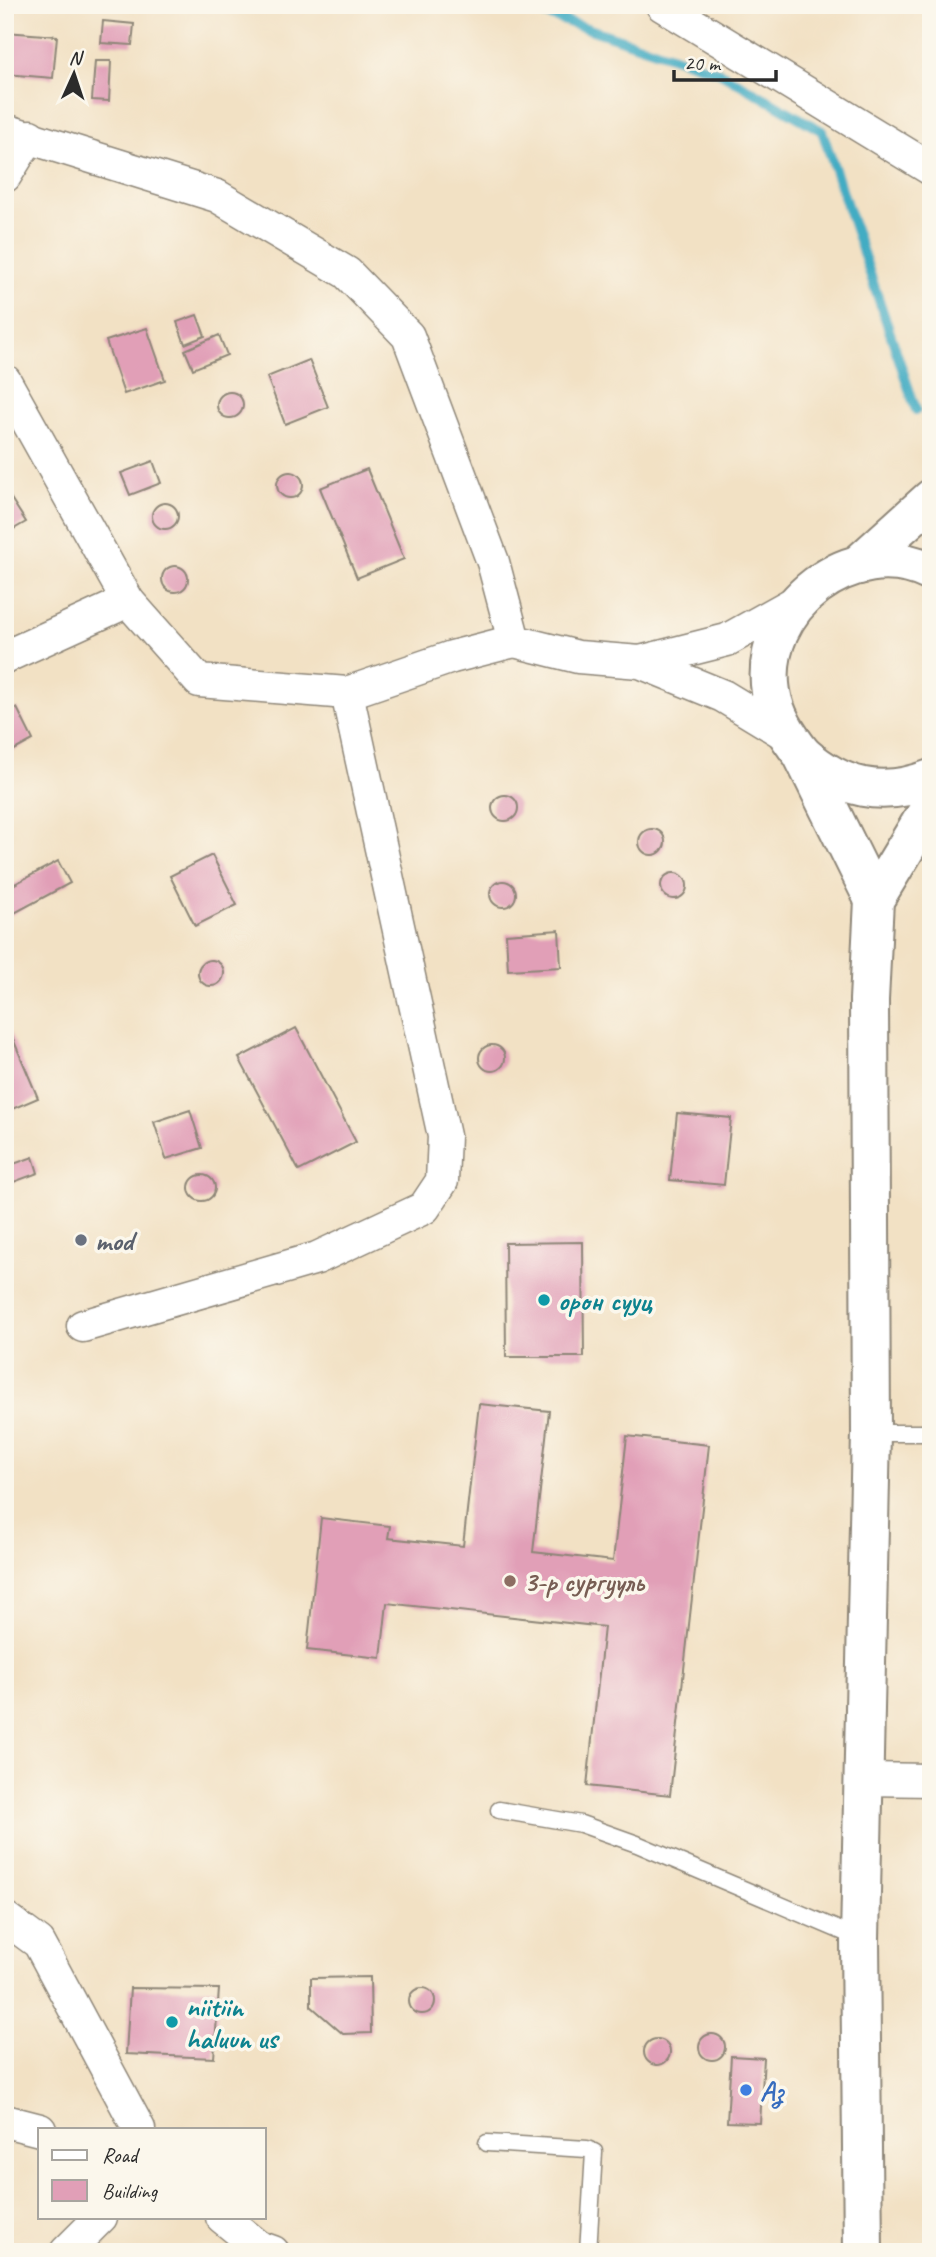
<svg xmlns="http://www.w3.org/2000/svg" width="936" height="2257" font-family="Caveat,sans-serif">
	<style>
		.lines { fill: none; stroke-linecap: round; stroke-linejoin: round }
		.stream { stroke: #43acc3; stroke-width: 10 }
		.building { fill: #e19fb7 }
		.service-casing { stroke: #8e8678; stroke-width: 19 }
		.minor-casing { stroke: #8e8678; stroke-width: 35 }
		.tertiary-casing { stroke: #8e8678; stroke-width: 42 }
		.service { stroke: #fff; stroke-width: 16 }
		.minor { stroke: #fff; stroke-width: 32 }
		.tertiary { stroke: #fff; stroke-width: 38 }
		.worship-dot { fill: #6b7280; stroke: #fbf7ec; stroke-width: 2.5 }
		.culture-dot { fill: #0f9aa8; stroke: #fbf7ec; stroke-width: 2.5 }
		.education-dot { fill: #8d6e63; stroke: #fbf7ec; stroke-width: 2.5 }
		.shop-dot { fill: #3f7fe0; stroke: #fbf7ec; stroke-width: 2.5 }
		.labels { text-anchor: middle; stroke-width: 7; stroke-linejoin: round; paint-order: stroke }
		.worship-label { font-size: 28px; font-weight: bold; fill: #5b616d; stroke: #fbf7ec; text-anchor: start }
		.culture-label { font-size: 28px; font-weight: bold; fill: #0d838f; stroke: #fbf7ec; text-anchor: start }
		.education-label { font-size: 28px; font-weight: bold; fill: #785e54; stroke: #fbf7ec; text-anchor: start }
		.shop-label { font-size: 28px; font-weight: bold; fill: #366cbe; stroke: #fbf7ec; text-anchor: start }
	</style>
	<rect width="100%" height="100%" fill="#fbf7ec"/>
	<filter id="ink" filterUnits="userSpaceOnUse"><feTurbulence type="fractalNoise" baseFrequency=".0143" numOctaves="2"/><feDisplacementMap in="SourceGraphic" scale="14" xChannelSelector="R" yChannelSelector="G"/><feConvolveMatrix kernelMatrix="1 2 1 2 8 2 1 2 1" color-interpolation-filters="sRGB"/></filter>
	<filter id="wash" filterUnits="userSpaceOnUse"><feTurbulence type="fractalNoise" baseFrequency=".00686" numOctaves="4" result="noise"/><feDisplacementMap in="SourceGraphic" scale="28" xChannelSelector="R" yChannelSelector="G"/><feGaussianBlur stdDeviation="1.57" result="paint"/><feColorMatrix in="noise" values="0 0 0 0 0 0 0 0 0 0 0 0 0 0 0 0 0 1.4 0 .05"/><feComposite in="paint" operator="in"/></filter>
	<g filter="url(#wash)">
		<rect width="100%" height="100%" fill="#f2e1c4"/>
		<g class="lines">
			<polyline class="stream" points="517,5 719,72 822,131 916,410"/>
		</g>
		<g id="blocks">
			<g class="building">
				<polygon points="103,21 134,24 132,45 101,43"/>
				<polygon points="5,32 57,36 53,78 5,74"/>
				<polygon points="95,61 111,61 109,101 92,100"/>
				<polygon points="197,315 205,336 185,344 177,322"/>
				<polygon points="147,328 165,380 124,394 106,341"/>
				<polygon points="219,335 227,355 193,369 185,350"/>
				<polygon points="309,360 328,407 285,424 267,377"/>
				<circle cx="230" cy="405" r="13"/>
				<polygon points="153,461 161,483 130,495 121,473"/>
				<polygon points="367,469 404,559 357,578 320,488"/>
				<circle cx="290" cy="485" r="13"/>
				<polygon points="5,489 26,522 5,534"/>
				<circle cx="165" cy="516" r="13"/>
				<circle cx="175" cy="579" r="13"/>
				<polygon points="17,708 33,740 5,755 5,714"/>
				<circle cx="505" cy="808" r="13"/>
				<circle cx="652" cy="842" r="13"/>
				<polygon points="212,855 237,905 195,926 170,876"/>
				<polygon points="58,861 70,883 9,916 5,910 5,889"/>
				<circle cx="674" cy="886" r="13"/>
				<circle cx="503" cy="894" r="13"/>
				<polygon points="559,930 561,967 508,970 506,934"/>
				<circle cx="211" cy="973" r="13"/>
				<polygon points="5,1020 38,1098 5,1112"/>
				<polygon points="296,1028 356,1142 299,1171 239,1058"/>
				<circle cx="492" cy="1058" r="13"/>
				<polygon points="190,1110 202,1148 166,1159 154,1122"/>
				<polygon points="677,1113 731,1118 724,1185 670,1180"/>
				<polygon points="33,1157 38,1173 11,1183 5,1167"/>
				<circle cx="202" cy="1188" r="13"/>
				<polygon points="583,1242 584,1357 506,1357 505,1243"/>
				<polygon points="479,1404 549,1411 533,1552 613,1561 627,1436 709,1445 670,1795 587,1786 604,1627 387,1603 381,1658 307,1650 321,1518 390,1526 388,1538 463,1546"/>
				<polygon points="370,1977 371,2033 343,2034 311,2006 311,1978"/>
				<circle cx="422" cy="2001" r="13"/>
				<polygon points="130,1988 219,1989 214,2058 126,2054"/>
				<circle cx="712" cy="2047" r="13"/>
				<circle cx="657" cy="2052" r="13"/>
				<polygon points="731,2056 764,2058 760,2123 727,2122"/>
			</g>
		</g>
	</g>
	<g filter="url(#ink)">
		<use href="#blocks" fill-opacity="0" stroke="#8e8678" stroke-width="2"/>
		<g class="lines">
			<defs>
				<g id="service">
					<polyline points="871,1433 931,1433"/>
					<polyline points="499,1810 581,1824 637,1844 858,1938"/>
					<polyline points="487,2143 587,2149 594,2152 588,2252"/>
				</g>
				<g id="minor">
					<polyline points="662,5 931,169"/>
					<polyline points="5,130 217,196 347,273 408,336 493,562 514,641 578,657 640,662 723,696 787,735"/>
					<polyline points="5,176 30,136"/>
					<polyline points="5,381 128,601 199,681 347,693 452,657 514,641"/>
					<polyline points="5,657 128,601"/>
					<polyline points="640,662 727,640 799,600"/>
					<polyline points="83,1326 317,1258 424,1208 442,1181 444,1136 347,693"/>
					<polyline points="863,1779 931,1780"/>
					<polyline points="5,1918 39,1943 139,2129"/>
					<polyline points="5,2121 40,2130"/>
					<polyline points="222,2217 259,2247 273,2252"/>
					<polyline points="66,2252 101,2217"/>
				</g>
				<g id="tertiary">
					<polyline points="858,565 931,499"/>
					<path d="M803,755C842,789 882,798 931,779"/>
					<path d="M874,900L802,754C787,735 775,716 771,692C757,607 853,533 931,572"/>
					<polyline points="863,2252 860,1939 871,1433 869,1000 874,900 931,806"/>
				</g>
			</defs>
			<use href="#service" class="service-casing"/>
			<use href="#minor" class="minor-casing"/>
			<use href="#tertiary" class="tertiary-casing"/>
			<use href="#service" class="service"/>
			<use href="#minor" class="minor"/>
			<use href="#tertiary" class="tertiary"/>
		</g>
	</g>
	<circle class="worship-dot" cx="81" cy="1240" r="7"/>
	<g class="culture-dot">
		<circle cx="544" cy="1300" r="7"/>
		<circle cx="172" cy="2022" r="7"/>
	</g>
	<circle class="education-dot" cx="510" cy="1581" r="7"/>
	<circle class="shop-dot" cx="746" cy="2090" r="7"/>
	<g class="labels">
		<g class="worship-label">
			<text x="95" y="1250">mod</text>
		</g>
		<g class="culture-label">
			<text x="558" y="1310">орон сууц</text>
			<text x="186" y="2016">niitiin<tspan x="186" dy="32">haluun us</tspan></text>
		</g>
		<g class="education-label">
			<text x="524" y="1591">3-р сургууль</text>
		</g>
		<g class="shop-label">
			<text x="760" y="2100">Аз</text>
		</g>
	</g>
	<rect width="936" height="2257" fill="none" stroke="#fbf7ec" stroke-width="28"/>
	<rect x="38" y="2128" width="228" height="91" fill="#fbf7ec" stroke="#a8a59f" stroke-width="2"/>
	<rect x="52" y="2150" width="35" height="10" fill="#ffffff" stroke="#a8a59f" stroke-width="2"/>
	<text x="102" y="2162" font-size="21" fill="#2b2b2b">Road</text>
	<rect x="52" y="2180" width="35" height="21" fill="#e19fb7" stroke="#a8a59f" stroke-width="2"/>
	<text x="102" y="2198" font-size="21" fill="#2b2b2b">Building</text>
	<g transform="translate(74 74) rotate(3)" stroke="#fbf7ec" stroke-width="5" paint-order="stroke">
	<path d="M0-5L12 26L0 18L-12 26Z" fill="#2b2b2b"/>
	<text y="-10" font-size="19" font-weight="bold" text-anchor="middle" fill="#2b2b2b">N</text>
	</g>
	<path d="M674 70v10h102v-10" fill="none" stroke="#2b2b2b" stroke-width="3.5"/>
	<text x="684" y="70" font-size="21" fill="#2b2b2b" stroke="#fbf7ec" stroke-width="5" paint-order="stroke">20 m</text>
</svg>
